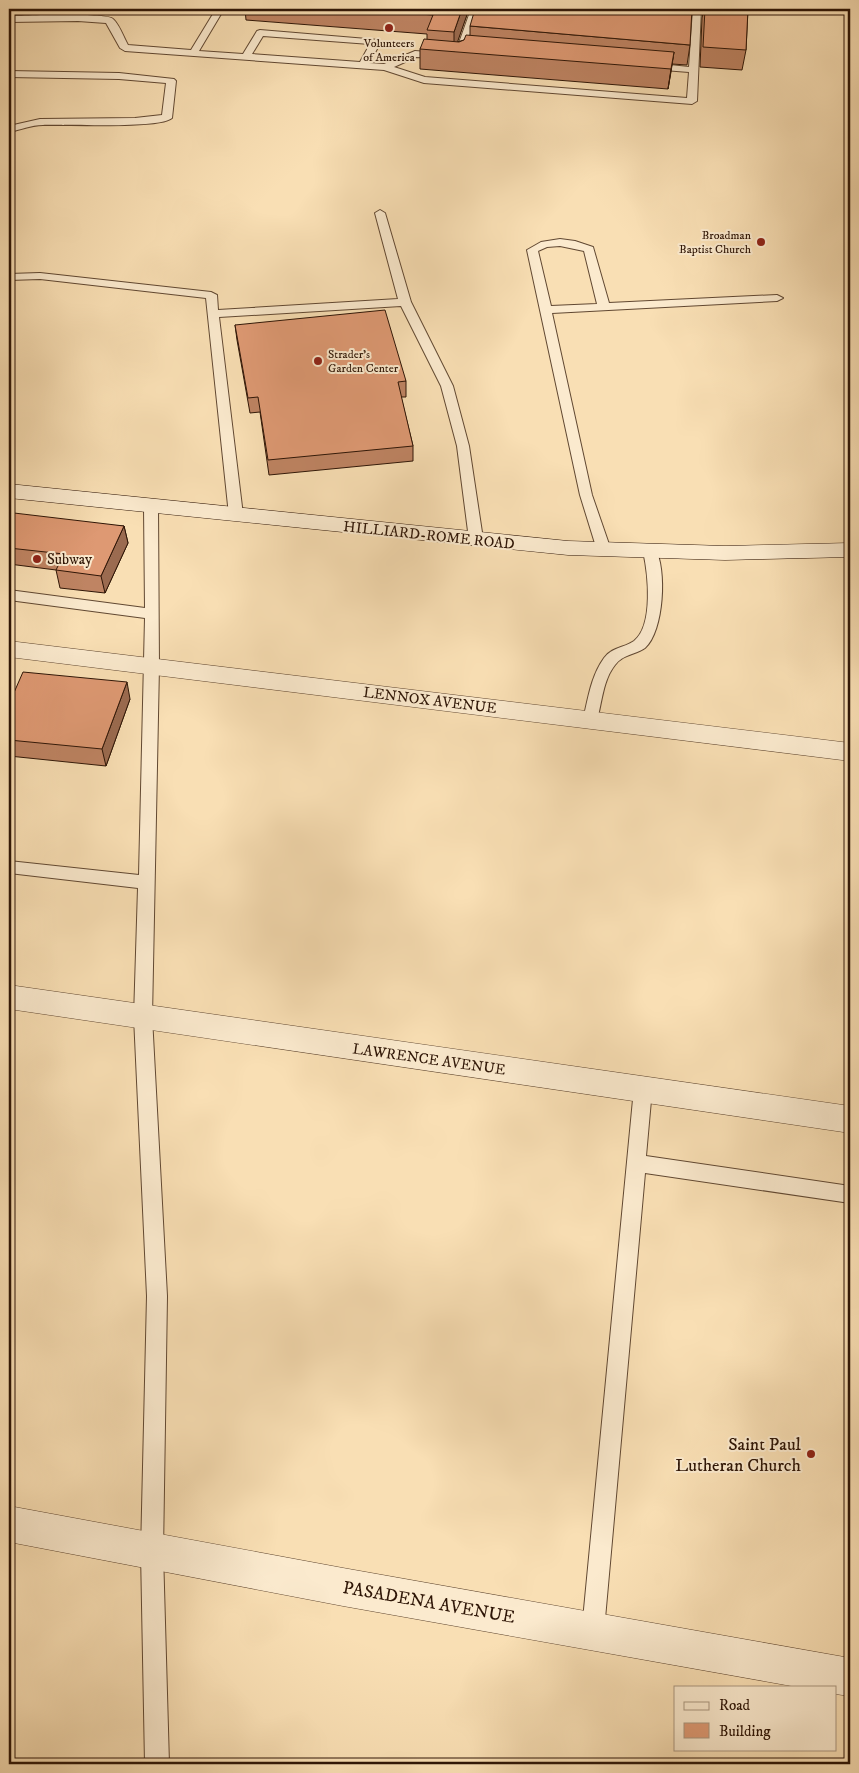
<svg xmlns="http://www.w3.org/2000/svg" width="859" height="1773" font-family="'IM FELL DW Pica',serif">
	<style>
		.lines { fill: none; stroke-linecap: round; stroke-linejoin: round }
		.lane-casing { stroke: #614832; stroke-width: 2 }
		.street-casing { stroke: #614832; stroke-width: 1 }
		.secondary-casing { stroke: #2e1506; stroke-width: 1 }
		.lane { fill: #fbeace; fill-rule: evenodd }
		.street { fill: #fbeace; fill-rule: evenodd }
		.secondary { fill: #fbeace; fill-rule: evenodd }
		.wall { fill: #bf8463; stroke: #2e1506 }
		.shaded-wall { fill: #9b6b50; stroke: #2e1506 }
		.building { fill: #de9973; stroke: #2e1506 }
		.poi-dot { fill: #8f2418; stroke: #fbeace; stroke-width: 2 }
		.labels { text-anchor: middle; stroke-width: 4; stroke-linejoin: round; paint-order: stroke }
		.far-poi-label { font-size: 12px; fill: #2e1506; stroke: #fbeace }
		.street-label { font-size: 15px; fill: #2e1506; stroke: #fbeace }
		.poi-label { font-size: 15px; fill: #2e1506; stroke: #fbeace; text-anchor: start }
		.near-poi-label { font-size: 18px; fill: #2e1506; stroke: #fbeace; text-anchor: end }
		.near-street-label { font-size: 18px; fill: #2e1506; stroke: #fbeace }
	</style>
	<rect width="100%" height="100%" fill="#f9dfb4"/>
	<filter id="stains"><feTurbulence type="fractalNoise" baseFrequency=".004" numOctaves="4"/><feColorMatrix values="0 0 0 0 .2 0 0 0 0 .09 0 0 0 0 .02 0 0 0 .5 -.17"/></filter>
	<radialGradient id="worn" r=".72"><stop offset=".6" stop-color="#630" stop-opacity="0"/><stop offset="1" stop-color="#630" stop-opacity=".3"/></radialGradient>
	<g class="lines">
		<defs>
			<g id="lane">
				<path d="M216,9H224L199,51L243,54L257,31L260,30L379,40L381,42L369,63L384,64L415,51L455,54L471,9H479L462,59L416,57L394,67L425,77L687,98L689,72L651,69L646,66L651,63L689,67L693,9H701L697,101L692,104L424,83L384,70L125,51L120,48L106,23L78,21L9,22V16C24,16 105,12 113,19C119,24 124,38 128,45L191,50ZM263,36L370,44L360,62L252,54Z"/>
				<path d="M9,71L119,73L174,79L176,81L172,118C160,129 64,124 43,125C31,125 20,130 9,132V126L40,119L135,118L162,115L166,83L119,79L9,77Z"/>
				<polygon points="380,210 385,213 411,302 453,386 469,446 483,539 481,542 471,542 469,539 457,446 441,386 401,306 219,317 243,515 236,519 229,515 206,298 40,279 9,280 9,274 40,273 211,292 217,295 218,310 398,299 375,213"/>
				<path d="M560,239L575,241L593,247L609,303L777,295L783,298L777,301L552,313L592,495L611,550L609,553H599L597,550L580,495L527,250L541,242ZM560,246L584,251L597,304L551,306L538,251L547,247Z"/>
				<polygon points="151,503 158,507 159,666 152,1017 167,1296 163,1552 169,1764 145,1764 141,1552 147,1296 134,1017 138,888 9,873 9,861 139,875 145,618 9,600 9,590 145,608 144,507"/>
				<path d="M650,547L655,548C667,569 664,631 645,648C635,655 623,654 615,665C603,680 602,702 597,720L595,724L590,725L585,724L583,720C588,699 591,676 604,658C612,647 624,648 634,641C654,625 648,573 643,551L645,548Z"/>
				<polygon points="643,1081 649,1083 652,1089 646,1156 850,1186 850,1203 645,1173 604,1630 601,1638 593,1641 585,1638 582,1630 634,1089 637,1083"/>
			</g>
			<g id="street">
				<polygon points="9,641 850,743 850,761 9,657"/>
				<polygon points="9,985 850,1106 850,1133 9,1009"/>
				<polygon points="9,1506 343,1568 850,1658 850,1696 835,1694 835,1687 797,1687 343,1606 9,1542"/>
			</g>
			<polygon id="secondary" points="9,484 568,541 725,546 850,543 850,557 725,560 568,555 9,498"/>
		</defs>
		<use href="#lane" class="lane-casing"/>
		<use href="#street" class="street-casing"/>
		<use href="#secondary" class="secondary-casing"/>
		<use href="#lane" class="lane"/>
		<use href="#street" class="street"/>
		<use href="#secondary" class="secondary"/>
	</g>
	<g class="wall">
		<polygon points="245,9 469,9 457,42 464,40 470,35 470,26 690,45 687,65 672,64 668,89 420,69 420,49 427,40 427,34 246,20"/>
		<polygon points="704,9 748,9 746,50 742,70 700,67 702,18"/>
		<polygon points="235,325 406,381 406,397 401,397 413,446 413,461 269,475 260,412 250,413 237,340"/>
		<polygon points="9,522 124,526 128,543 105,593 60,588 56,570 9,564"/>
		<polygon points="130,699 106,766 9,756 9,704"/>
		<polygon points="9,1015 14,1030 14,1071 9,1071"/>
	</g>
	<g class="shaded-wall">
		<polygon points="462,9 469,9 454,52 454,32"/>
		<polygon points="674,52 671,72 668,89 671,69"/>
		<polygon points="124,526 128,543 105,593 101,576"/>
		<polygon points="127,682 130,699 106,766 102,749"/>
		<polygon points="9,1015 14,1030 14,1071 9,1058"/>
	</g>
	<g class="building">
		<polygon points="351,9 462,9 454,32 427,30 433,15"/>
		<polygon points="475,9 692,9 690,45 470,26"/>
		<polygon points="705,9 748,9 746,50 703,47"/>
		<polygon points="466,35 674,52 671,69 420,49 424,39 459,42 464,40"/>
		<polygon points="385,310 406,381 398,382 413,446 268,460 258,397 248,398 235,325"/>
		<polygon points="14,513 124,526 101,576 56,570 64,554 9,548 9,522"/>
		<polygon points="23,672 127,682 102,749 9,740 9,704"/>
	</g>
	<g class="poi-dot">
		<circle cx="389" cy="28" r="5"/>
		<circle cx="761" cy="242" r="5"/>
		<circle cx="318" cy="361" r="5"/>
		<circle cx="37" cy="559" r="5"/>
		<circle cx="811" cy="1454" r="5"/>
	</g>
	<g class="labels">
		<g class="far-poi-label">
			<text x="389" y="47">Volunteers<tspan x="389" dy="14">of America</tspan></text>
			<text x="751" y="239" text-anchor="end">Broadman<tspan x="751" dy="14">Baptist Church</tspan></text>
			<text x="328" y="358" text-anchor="start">Strader's<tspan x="328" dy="14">Garden Center</tspan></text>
		</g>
		<g class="street-label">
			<text transform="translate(429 535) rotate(6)" y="5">HILLIARD-ROME ROAD</text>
			<text transform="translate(430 700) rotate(7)" y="5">LENNOX AVENUE</text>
			<text transform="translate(429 1059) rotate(8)" y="5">LAWRENCE AVENUE</text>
		</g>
		<g class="poi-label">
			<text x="47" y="564">Subway</text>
		</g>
		<g class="near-poi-label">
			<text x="801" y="1450">Saint Paul<tspan x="801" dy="21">Lutheran Church</tspan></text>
		</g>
		<g class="near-street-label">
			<text transform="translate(429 1602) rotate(10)" y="6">PASADENA AVENUE</text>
		</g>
	</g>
	<rect width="859" height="1773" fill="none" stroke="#f9dfb4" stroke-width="30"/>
	<rect x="10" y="10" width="839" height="1753" fill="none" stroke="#2e1506" stroke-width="2.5"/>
	<rect x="15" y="15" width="829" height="1743" fill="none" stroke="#2e1506"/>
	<rect x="674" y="1686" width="162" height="65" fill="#fbeace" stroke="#a9957e"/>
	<rect x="684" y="1702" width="25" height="8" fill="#fbeace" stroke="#a9957e"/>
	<text x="719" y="1710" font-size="15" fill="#2e1506">Road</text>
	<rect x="684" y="1723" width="25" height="15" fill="#de9973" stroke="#a9957e"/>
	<text x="719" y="1736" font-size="15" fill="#2e1506">Building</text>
	<rect width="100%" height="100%" filter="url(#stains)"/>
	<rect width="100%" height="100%" fill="url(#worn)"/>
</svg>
